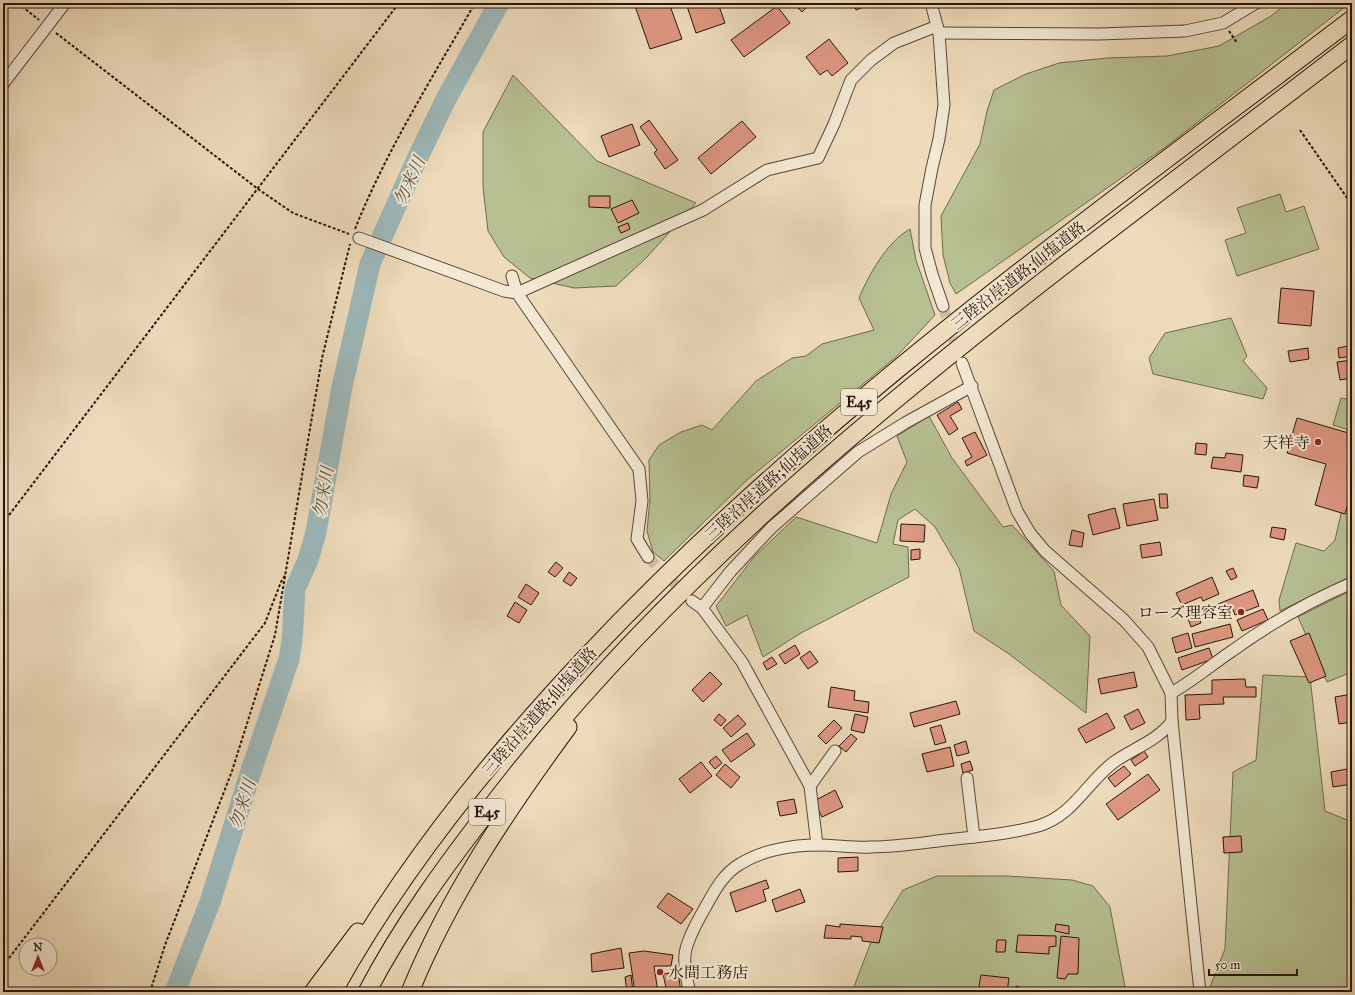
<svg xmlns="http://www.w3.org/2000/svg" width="1355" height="995" font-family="'IM FELL Great Primer','Noto Serif JP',serif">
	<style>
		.green { fill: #b7c091; stroke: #706a4c }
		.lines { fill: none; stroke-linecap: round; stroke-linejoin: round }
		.river { stroke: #9db8ba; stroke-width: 21 }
		.building { fill: #de9781; stroke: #281508 }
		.minor-tunnel { stroke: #cfbda0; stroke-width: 11; stroke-dasharray: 11 5.5; stroke-linecap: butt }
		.minor-casing { stroke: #594635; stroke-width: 13 }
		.highway-casing { stroke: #281508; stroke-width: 19 }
		.path { stroke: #281508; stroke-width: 2; stroke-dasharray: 3 2; stroke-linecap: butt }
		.minor { stroke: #f3e8d3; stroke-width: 11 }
		.highway { stroke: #eddbbb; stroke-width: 17 }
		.poi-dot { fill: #8f2418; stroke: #f3e8d3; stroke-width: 1.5 }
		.labels { text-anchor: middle; stroke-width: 4; stroke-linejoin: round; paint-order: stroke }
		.shield { fill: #f3e8d3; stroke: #655445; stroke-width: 1 }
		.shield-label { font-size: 15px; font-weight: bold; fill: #281508 }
		.street-label { font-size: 16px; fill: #281508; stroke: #f3e8d3 }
		.poi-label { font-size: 16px; fill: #281508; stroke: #f3e8d3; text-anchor: end }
		.water-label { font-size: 17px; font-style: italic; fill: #514e46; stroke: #f3e8d3 }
	</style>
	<rect width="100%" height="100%" fill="#eddbbb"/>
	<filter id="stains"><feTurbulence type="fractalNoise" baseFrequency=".005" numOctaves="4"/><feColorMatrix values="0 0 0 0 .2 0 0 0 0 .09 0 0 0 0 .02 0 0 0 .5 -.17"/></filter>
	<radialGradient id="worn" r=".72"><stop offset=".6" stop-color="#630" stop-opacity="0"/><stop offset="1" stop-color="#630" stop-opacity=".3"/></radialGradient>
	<g class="green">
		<polygon points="1287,3 1350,3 1167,146 956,294 950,283 943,255 941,216 980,144 987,111 994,90 1026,74 1059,63 1107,58 1167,56 1219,46 1271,16"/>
		<polygon points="513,75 597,161 696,203 647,257 616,286 574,288 530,278 504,257 488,231 483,187 483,132"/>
		<polygon points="1280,194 1286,212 1304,206 1319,249 1237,276 1225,240 1246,233 1237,208"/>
		<path d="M910,229L916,260L935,315L897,356L747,480L664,561L653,552L647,531L650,499L649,460L659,445L681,432L702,425L712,430L756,381L792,358L806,356L822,344L874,330L859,298C869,274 887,242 910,229Z"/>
		<polygon points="1231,318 1247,356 1243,361 1267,388 1263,399 1153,374 1149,358 1165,333"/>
		<polygon points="1341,398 1352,400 1352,431 1333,425"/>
		<polygon points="929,416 952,458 1003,527 1012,525 1054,571 1061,605 1090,636 1086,713 1009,654 974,631 959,568 935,527 915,509 898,520 893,544 908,547 909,577 801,633 763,657 747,615 726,626 716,606 754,557 796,517 877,543 891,494 907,462 897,436"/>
		<polygon points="1352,478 1352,576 1280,611 1279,600 1296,543 1324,551 1335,540 1344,501"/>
		<polygon points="1352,590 1352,672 1327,682 1298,617"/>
		<polygon points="1263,675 1310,677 1325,811 1352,822 1352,992 1208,992 1225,949 1233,772 1256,760"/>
		<polygon points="937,876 1006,876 1072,880 1093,886 1110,907 1126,992 852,992 871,942 903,890"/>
	</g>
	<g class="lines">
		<polyline class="river" points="175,992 210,902 252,768 289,659 292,641 295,589 308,560 316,532 342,387 370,264 417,159 445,101 499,3"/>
	</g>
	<g class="building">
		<polygon points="634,3 669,3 682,39 650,49"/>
		<polygon points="686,3 718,3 725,23 696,33"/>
		<polygon points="797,3 811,3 802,12 795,5"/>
		<polygon points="854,3 867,3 868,5 856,10"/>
		<polygon points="777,6 790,23 744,57 731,40"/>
		<polygon points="829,39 848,63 832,76 827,70 820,75 806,57"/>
		<polygon points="649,120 678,160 665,169 654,153 657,150 640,127"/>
		<polygon points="742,121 756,137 711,174 698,158"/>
		<polygon points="632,124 640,145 609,157 601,136"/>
		<polygon points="589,196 610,196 610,208 589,207"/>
		<polygon points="632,200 639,213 618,223 611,209"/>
		<polygon points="628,223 630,229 621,233 618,227"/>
		<polygon points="1352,257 1352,267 1348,259"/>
		<polygon points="1281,288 1314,291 1311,326 1278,323"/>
		<polygon points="1352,345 1352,356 1339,358 1338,348"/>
		<polygon points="1308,348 1309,359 1290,362 1288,351"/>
		<polygon points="1352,360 1352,378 1340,380 1337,362"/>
		<polygon points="958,402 962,409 950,416 958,429 949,435 937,415"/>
		<polygon points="1297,418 1352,434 1352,489 1345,514 1315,505 1326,464 1287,453"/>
		<polygon points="975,432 987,455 967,466 965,461 972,457 962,438"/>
		<polygon points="1196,443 1207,444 1206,455 1195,454"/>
		<polygon points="1226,453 1243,455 1241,472 1211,468 1213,457 1225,458"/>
		<polygon points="1244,475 1259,477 1257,488 1243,486"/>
		<polygon points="1159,494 1167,494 1168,508 1160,508"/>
		<polygon points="1154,499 1158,520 1127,526 1123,504"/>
		<polygon points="1115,508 1120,528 1093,535 1088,515"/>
		<polygon points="901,524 925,525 924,542 900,541"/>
		<polygon points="1272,527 1286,529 1284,540 1270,537"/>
		<polygon points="1072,530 1084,533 1082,547 1069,545"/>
		<polygon points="1160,542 1162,555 1142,558 1140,545"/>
		<polygon points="920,549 920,559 911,560 911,550"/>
		<polygon points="556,562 563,568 555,577 548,572"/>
		<polygon points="1233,568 1237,577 1231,580 1226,571"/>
		<polygon points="569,572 577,578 571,586 563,581"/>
		<polygon points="1212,577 1219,594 1203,601 1201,597 1182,605 1176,593"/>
		<polygon points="526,584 539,593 531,605 518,597"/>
		<polygon points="1253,590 1259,606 1235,615 1232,607 1220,611 1218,604"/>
		<polygon points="515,602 527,610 519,623 507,616"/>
		<polygon points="1263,609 1268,620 1242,631 1237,620"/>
		<polygon points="1197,612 1201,623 1191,627 1187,616"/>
		<polygon points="1230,624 1233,637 1195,647 1192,634"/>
		<polygon points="1188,633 1192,648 1176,653 1172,638"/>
		<polygon points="1309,633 1326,676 1309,683 1290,641"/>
		<polygon points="795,645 800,654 785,664 779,655"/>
		<polygon points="1209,648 1213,659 1182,670 1178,658"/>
		<polygon points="810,651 818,662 808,669 800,658"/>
		<polygon points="772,657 777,664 767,670 763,663"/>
		<polygon points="710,672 722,684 703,702 692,690"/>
		<polygon points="1134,672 1137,687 1101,694 1098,679"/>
		<polygon points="1245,679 1246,687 1256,687 1256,697 1223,697 1224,704 1199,705 1200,719 1186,720 1185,695 1212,694 1212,680"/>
		<polygon points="831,687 855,691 854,700 869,702 868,713 828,707"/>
		<polygon points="1352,694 1352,707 1348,708 1351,722 1339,724 1335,697"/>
		<polygon points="956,701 960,714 914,727 910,713"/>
		<polygon points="1138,709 1145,723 1131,730 1124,716"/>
		<polygon points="1107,713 1115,728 1086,743 1078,729"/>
		<polygon points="719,714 726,720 721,726 714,720"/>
		<polygon points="855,714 868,717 864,733 851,730"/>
		<polygon points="738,715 746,724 731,737 723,728"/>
		<polygon points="834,720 842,728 826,744 818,736"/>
		<polygon points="941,725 946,742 935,745 930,728"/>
		<polygon points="747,733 755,745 731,762 722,750"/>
		<polygon points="851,734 857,739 846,752 839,746"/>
		<polygon points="966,741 969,753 957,756 954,745"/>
		<polygon points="950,747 954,766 927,772 922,754"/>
		<polygon points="1144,751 1148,757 1135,766 1131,760"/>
		<polygon points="716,756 722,763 715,769 709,762"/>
		<polygon points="970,761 973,770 963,773 961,764"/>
		<polygon points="701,762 712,776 690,793 679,779"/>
		<polygon points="725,764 740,777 731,788 716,775"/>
		<polygon points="1124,766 1131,774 1115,787 1108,778"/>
		<polygon points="1352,768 1352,784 1333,787 1331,772"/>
		<polygon points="1148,774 1160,790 1118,820 1106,804"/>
		<polygon points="835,790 843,807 822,817 814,801"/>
		<polygon points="794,799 797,813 780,816 777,802"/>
		<polygon points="1241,836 1242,852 1224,853 1223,837"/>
		<polygon points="858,857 858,871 838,872 838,858"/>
		<polygon points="766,880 769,888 763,890 766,901 736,912 730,893"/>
		<polygon points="800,889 805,902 776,912 772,900"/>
		<polygon points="668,893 693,909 681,924 657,907"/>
		<polygon points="840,924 883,927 879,943 862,941 862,937 851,936 851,939 824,938 826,925 840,927"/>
		<polygon points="1056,924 1069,926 1069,934 1055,931"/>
		<polygon points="1018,935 1056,936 1056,946 1049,947 1049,954 1016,952"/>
		<polygon points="1061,936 1079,938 1078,974 1068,974 1065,979 1057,978"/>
		<polygon points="997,940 1006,940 1005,952 996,952"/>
		<polygon points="621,948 624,968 592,972 591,954"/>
		<polygon points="644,951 673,955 671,966 654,966 658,992 635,992 629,953"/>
		<polygon points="678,972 681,992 667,992 663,974"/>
		<polygon points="631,975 633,992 627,992 625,977"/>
		<polygon points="981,975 1009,978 1007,992 978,992"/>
		<polygon points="1016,986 1026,989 1025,992 1015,992"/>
	</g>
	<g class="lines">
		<g class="minor-tunnel">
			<polyline points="943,306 959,355"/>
			<polyline points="648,557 687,596"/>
		</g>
		<defs>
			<g id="minor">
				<polyline points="931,3 939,33 944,105 939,139 932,168 925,205 925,248 932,274 943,306"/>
				<polyline points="939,33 1099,34 1185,31 1223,23 1256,3"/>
				<polyline points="3,84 65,3"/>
				<polyline points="359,238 504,291 517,293 703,210 767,170 818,158 834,124 851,80 871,60 894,43 937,26"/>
				<polyline points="512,276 517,293 639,469 642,501 637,539 648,557"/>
				<polyline points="962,363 1017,511 1030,533 1045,551 1124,620 1148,647 1171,693 1172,721 1200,992"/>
				<polyline points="692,601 702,608 742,662 810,786 817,845"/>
				<polyline points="702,608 730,572 771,528 858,452 905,423 972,386"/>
				<path d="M1171,693C1193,681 1211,665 1232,651C1269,624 1310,601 1352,583"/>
				<polyline points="967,778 974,837"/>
				<polyline points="810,786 835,751"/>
				<path d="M690,992C680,957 684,946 701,915C712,896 721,875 740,864C762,850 793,845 818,845C836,845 854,848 871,847C896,847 921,843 946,840C976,837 1009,834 1038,826C1073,816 1087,782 1114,762C1132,749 1159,740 1172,721"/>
			</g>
			<g id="highway">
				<polyline points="313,992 358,932"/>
				<path d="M333,992C401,869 490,759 586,657C814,414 1088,220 1352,19"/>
				<path d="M367,992C402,925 448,862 494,803C657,590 866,418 1077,255C1169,185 1260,115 1352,45"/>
				<path d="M410,992C449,896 507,810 568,727"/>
			</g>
		</defs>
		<use href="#minor" class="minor-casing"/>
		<use href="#highway" class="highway-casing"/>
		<g class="path">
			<polyline points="18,3 39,20"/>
			<polyline points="1229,31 1237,43"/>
			<polyline points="56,33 258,189 293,213 349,234"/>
			<polyline points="1300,130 1352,205"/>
			<path d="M355,229C387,149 433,77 475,3"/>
			<polyline points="3,523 399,3"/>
			<polyline points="3,966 265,623 281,582 286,574"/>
			<polyline points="150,992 165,945 232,771 275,635 322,358 350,244"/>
		</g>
		<use href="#minor" class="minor"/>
		<use href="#highway" class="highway"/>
	</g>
	<g class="poi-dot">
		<circle cx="1318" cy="442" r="4"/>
		<circle cx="1241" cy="612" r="4"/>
		<circle cx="660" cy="972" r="4"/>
	</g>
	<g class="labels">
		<g class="shield">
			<rect x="841" y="389" width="36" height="26" rx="3"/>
			<rect x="469" y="799" width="36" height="26" rx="3"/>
		</g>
		<g class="shield-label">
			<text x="859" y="407">E45</text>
			<text x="487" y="817">E45</text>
		</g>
		<g class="street-label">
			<text transform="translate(1018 275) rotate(-38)" y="6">三陸沿岸道路;仙塩道路</text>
			<text transform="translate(768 482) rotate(-42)" y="6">三陸沿岸道路;仙塩道路</text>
			<text transform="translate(539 711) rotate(-49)" y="6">三陸沿岸道路;仙塩道路</text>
		</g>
		<g class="poi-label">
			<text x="1310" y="448">天祥寺</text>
			<text x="1233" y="618">ローズ理容室</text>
			<text x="668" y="978" text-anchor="start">水間工務店</text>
		</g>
		<g class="water-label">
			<text transform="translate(409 181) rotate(-65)" y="6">勿来川</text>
			<text transform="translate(323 492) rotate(-80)" y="6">勿来川</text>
			<text transform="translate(242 804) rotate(-72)" y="6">勿来川</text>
		</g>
	</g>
	<rect width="1355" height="995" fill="none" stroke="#eddbbb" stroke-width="16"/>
	<rect x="4" y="4" width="1347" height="987" fill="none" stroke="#281508" stroke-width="2"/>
	<rect x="8" y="8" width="1339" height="979" fill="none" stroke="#281508"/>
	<g transform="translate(38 957)"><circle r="19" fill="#f3e8d3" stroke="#a29482"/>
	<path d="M0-3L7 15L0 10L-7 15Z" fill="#8f2418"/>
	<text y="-6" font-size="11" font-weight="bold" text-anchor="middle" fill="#281508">N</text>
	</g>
	<path d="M1209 969v6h88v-6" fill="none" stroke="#281508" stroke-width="2"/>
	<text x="1215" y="969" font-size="12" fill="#281508" stroke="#f3e8d3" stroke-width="3" paint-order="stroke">50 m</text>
	<rect width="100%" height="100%" filter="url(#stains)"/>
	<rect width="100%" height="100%" fill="url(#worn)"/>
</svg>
